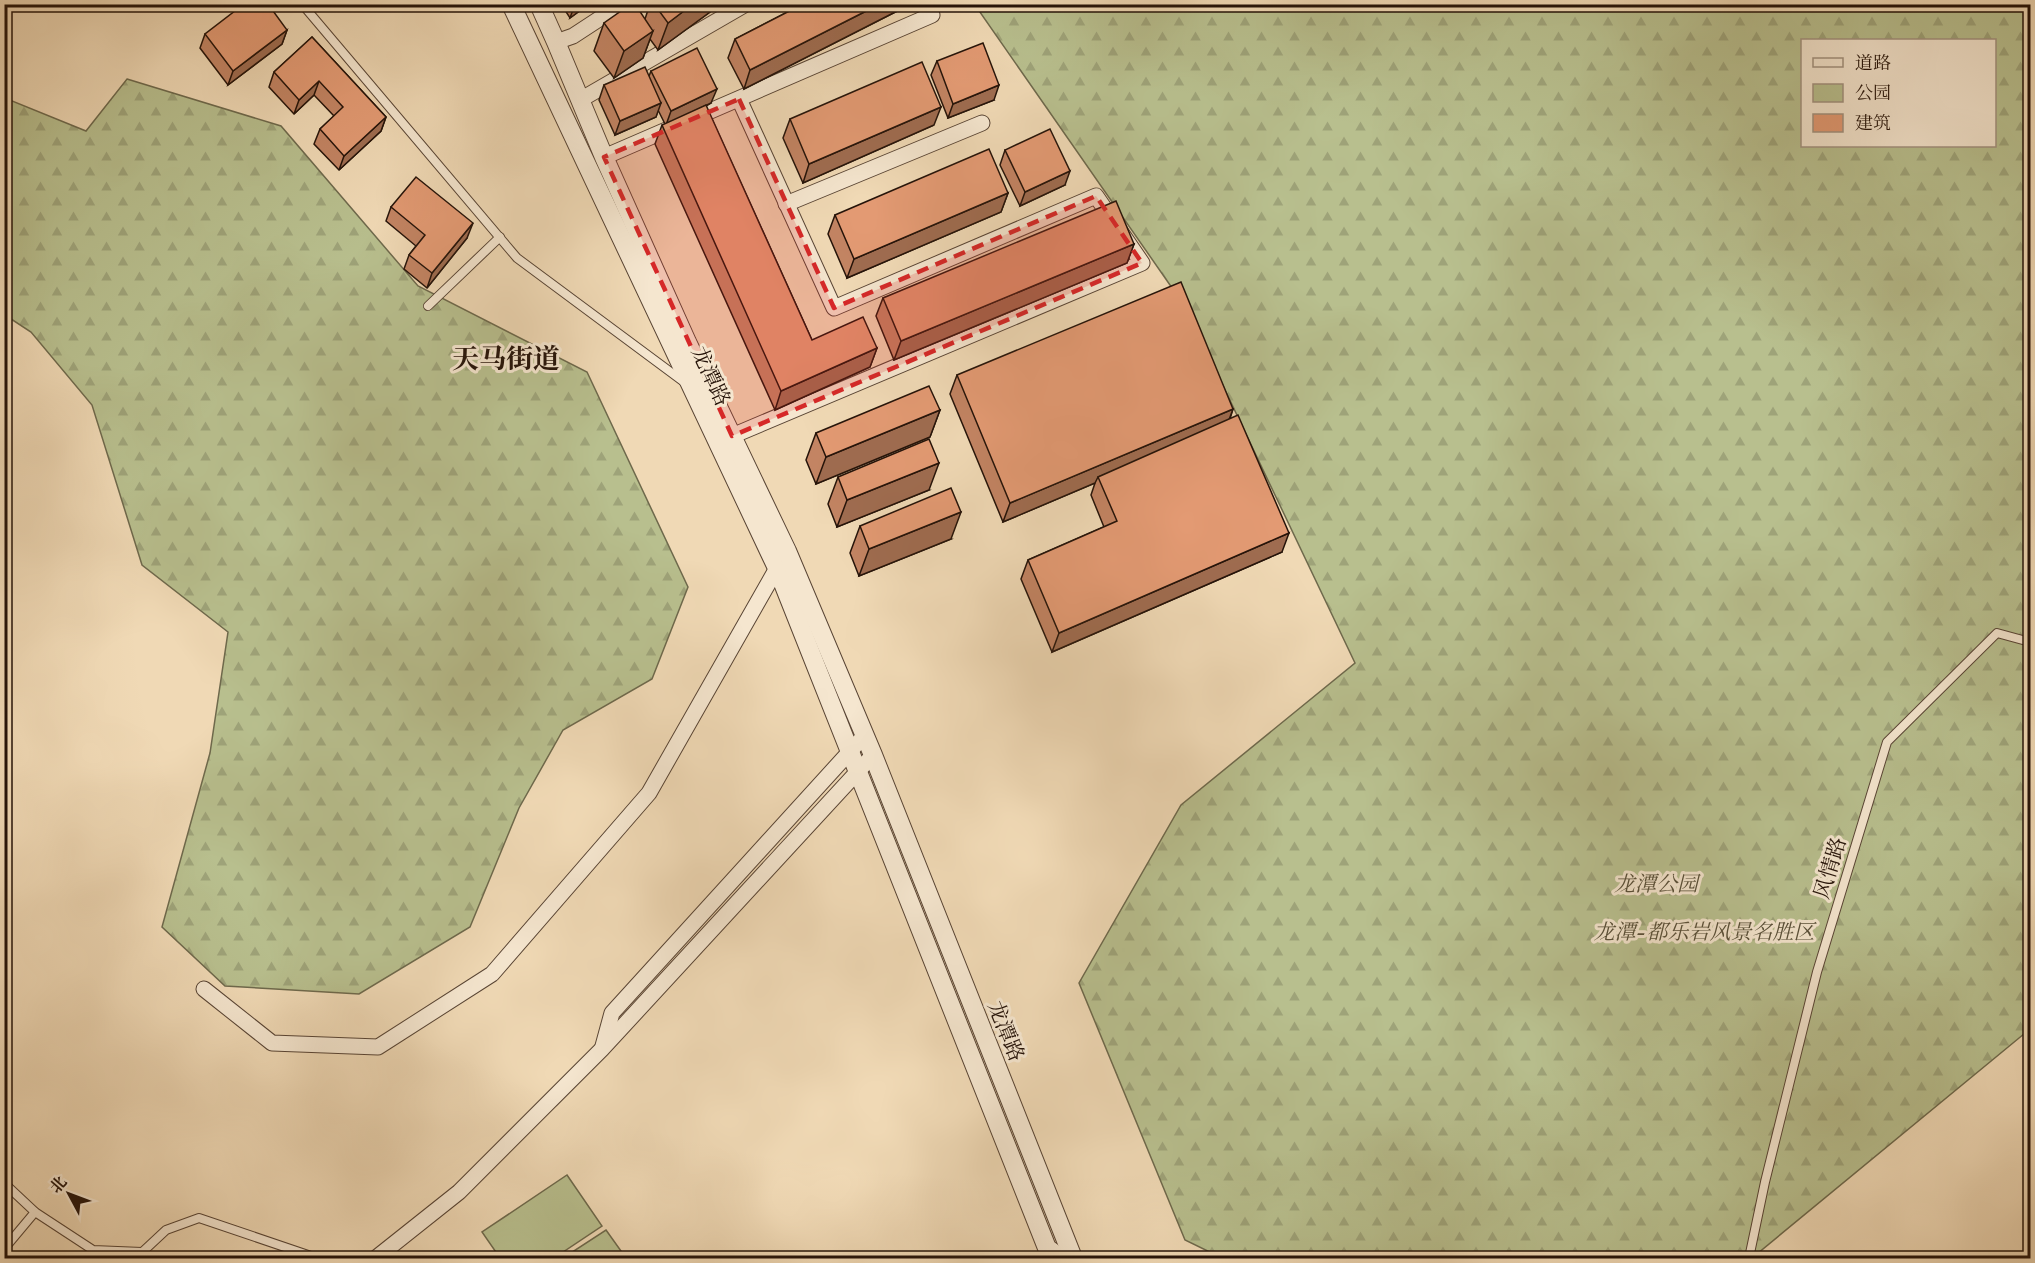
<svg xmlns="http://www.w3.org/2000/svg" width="2035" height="1263" font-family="'Libre Caslon Text','Noto Serif SC',serif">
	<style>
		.green { fill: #b8bf8e; stroke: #6e694c; stroke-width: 1.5 }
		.forest { fill: url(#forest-firs); stroke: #6e694c; stroke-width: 1.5; fill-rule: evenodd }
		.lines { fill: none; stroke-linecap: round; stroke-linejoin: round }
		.service-casing { stroke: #584434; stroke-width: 10 }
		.minor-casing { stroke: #584434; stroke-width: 17 }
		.tertiary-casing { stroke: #584434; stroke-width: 20 }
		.service { stroke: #f5e6cf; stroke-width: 8 }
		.minor { stroke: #f5e6cf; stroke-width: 15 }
		.tertiary { stroke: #f5e6cf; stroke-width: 18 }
		.wall { fill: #c38463; stroke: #251309; stroke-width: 1.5 }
		.shaded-wall { fill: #9f6c50; stroke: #251309; stroke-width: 1.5 }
		.building { fill: #e39a73; stroke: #251309; stroke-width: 1.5 }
		.marked { fill: #d62828; fill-opacity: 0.2; stroke: #d62828; stroke-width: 4.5; stroke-dasharray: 12 8; stroke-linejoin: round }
		.labels { text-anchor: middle; stroke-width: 6; stroke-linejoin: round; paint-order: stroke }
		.street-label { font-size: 21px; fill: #251309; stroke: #f5e6cf }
		.park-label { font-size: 21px; font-style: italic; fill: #584f38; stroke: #f5e6cf }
		.district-label { font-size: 27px; font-weight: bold; fill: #251309; stroke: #f5e6cf }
	</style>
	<defs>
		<pattern id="forest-firs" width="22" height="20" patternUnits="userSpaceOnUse" patternTransform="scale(1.5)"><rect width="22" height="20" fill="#b8bf8e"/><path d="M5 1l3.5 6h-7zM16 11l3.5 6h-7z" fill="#9ea379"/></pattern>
	</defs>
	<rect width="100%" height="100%" fill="#f0d9b5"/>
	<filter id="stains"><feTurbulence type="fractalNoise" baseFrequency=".00333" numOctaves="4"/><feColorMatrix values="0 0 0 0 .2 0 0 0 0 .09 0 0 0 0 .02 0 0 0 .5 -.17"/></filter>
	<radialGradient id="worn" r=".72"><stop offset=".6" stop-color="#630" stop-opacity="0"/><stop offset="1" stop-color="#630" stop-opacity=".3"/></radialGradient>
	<g class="green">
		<polygon points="567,1175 602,1226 554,1258 500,1258 482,1232"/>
		<polygon points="606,1230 626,1258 563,1258"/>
	</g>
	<g class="forest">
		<path d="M975,5H2030V1029L1752,1258H1222L1185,1240L1079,983L1181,805L1355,663L1186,308ZM1802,40H1994V146H1802Z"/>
		<polygon points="127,79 281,126 418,286 587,372 688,587 652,679 563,730 519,808 470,927 359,994 225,986 162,927 210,753 228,632 142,565 92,405 31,332 5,315 4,95 7,99 86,131"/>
	</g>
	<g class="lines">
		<defs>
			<g id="service">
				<polyline points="302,4 517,258 684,382"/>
				<polyline points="428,306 500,237"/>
				<polyline points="4,1183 35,1212 93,1250 142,1252"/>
				<polyline points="4,1249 35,1212"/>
				<polyline points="136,1258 166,1230 199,1218 317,1258"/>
				<polyline points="1749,1258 1765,1182 1817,972 1887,742 1997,633 2030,642"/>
			</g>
			<g id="minor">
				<polyline points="556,42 573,36 622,4"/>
				<polyline points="580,100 746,4"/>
				<polyline points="604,157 932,15"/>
				<polyline points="786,204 982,123"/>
				<polyline points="732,436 1142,263 1096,196 834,308 739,99"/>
				<polyline points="204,989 272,1043 378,1047 492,974 649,793 781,561"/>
				<polyline points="603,1046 612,1013 864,736"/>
				<polyline points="376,1258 459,1192 602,1049 873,755"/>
			</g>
			<g id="tertiary">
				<polyline points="511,4 777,568 1047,1248 1060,1258"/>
				<polyline points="539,4 556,42 604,157 687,342 787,551 873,755 1073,1258"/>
			</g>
		</defs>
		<use href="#service" class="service-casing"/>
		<use href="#minor" class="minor-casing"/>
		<use href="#tertiary" class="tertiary-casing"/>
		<use href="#service" class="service"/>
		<use href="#minor" class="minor"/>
		<use href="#tertiary" class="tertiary"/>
	</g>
	<g class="wall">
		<polygon points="561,4 589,4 570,18"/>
		<polygon points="650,4 721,4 658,50 650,39 643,58 614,78 594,51 604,23 645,19"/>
		<polygon points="803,4 911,4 744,89 728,58 735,39"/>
		<polygon points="287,30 282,44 228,85 200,48 205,34"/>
		<polygon points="312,37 386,117 381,131 339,170 314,144 320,129 334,116 314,95 294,114 269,87 274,72"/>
		<polygon points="937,61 994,100 948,118 931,75"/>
		<polygon points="651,71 711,103 706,106 812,340 877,348 870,367 775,410 655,144 662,125 665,124 658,110 656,117 615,135 599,100 604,85 649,76"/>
		<polygon points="790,119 934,125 803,183 783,138"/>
		<polygon points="1005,150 1065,185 1020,206 1000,165"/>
		<polygon points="1008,193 1001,212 847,278 828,234 835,215"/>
		<polygon points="391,207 467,238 427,288 404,269 409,255 416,246 386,221"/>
		<polygon points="1134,244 1127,263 894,360 876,316 883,298"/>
		<polygon points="957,375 1233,409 1230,419 1282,552 1052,652 1021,579 1028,560 1104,527 1091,495 1095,483 1003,522 950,394"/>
		<polygon points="940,410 930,437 816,484 806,460 816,433"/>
		<polygon points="838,477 929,490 837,527 828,504"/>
		<polygon points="860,526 951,539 859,576 850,553"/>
	</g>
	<g class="shaded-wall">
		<polygon points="575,4 589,4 570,18"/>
		<polygon points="693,4 721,4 658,50 668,23"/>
		<polygon points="880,4 911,4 744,89 750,70"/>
		<polygon points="287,30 282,44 228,85 233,71"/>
		<polygon points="653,31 643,58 614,78 624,51"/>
		<polygon points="319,81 314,95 294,114 299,100"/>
		<polygon points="999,85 994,100 948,118 953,104"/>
		<polygon points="717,89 711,103 666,125 671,111"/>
		<polygon points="661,103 656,117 615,135 620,121"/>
		<polygon points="941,107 934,125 803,183 809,164"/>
		<polygon points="386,117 381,131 339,170 344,156"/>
		<polygon points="1070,171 1065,185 1020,206 1025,192"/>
		<polygon points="1008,193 1001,212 847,278 854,259"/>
		<polygon points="473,223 467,238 427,288 432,273"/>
		<polygon points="1134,244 1127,263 894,360 901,341"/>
		<polygon points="877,348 870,367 775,410 781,391"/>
		<polygon points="1233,409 1226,428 1098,477 1095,483 1003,522 1010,503"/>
		<polygon points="940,410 930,437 816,484 826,457"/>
		<polygon points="939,463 929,490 837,527 847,500"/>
		<polygon points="961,512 951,539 859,576 869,549"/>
		<polygon points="1289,533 1282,552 1052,652 1059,633"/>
	</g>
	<g class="building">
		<polygon points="244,4 268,4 287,30 233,71 205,34"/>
		<polygon points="631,4 635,4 653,31 624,51 604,23"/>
		<polygon points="654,4 693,4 668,23"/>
		<polygon points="803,4 880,4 750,70 735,39"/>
		<polygon points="312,37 386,117 344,156 320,129 343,107 319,81 299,100 274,72"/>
		<polygon points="983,43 999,85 953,104 937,61"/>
		<polygon points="697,48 717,89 671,111 651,71"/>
		<polygon points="922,62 941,107 809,164 790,119"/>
		<polygon points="645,67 661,103 620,121 604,85"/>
		<polygon points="706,105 812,340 863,317 877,348 781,391 662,125"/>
		<polygon points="1050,129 1070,171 1025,192 1005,150"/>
		<polygon points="989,149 1008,193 854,259 835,215"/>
		<polygon points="416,177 473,223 432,273 409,255 425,235 391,207"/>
		<polygon points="1116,201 1134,244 901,341 883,298"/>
		<polygon points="1181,282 1233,409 1010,503 957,375"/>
		<polygon points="929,386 940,410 826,457 816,433"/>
		<polygon points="1238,415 1289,533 1059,633 1028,560 1117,521 1098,477"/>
		<polygon points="929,439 939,463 847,500 838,477"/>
		<polygon points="951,488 961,512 869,549 860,526"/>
	</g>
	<path class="marked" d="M739,99L834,308L1096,196L1142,263L732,436L604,157Z"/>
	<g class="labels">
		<g class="street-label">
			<text transform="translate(711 376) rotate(65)" y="7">龙潭路</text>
			<text transform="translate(1830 868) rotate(-73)" y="7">风情路</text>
			<text transform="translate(1006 1031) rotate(68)" y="7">龙潭路</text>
		</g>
		<g class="park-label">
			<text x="1656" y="891">龙潭公园</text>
			<text x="1704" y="939">龙潭-都乐岩风景名胜区</text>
		</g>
		<g class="district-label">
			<text x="506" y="368">天马街道</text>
		</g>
	</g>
	<rect width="2035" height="1263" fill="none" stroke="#f0d9b5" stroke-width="24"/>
	<rect x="6" y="6" width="2023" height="1251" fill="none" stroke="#251309" stroke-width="3"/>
	<rect x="12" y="12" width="2011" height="1239" fill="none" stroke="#251309" stroke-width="1.5"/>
	<rect x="1801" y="39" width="195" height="108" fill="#f5e6cf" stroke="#a29280" stroke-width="1.5"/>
	<rect x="1813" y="58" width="30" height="9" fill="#f5e6cf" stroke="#a29280" stroke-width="1.5"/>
	<text x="1855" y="69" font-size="18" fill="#251309">道路</text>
	<rect x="1813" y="84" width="30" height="18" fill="#b8bf8e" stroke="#a29280" stroke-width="1.5"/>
	<text x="1855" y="99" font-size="18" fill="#251309">公园</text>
	<rect x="1813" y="114" width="30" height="18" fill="#e39a73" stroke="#a29280" stroke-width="1.5"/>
	<text x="1855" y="129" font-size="18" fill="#251309">建筑</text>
	<g transform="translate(69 1194) rotate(311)" stroke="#f5e6cf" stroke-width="4.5" paint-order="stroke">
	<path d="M0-4.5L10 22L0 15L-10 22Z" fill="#251309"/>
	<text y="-9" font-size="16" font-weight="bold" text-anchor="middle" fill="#251309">北</text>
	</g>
	<rect width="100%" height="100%" filter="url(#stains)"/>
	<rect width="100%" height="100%" fill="url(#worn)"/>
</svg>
